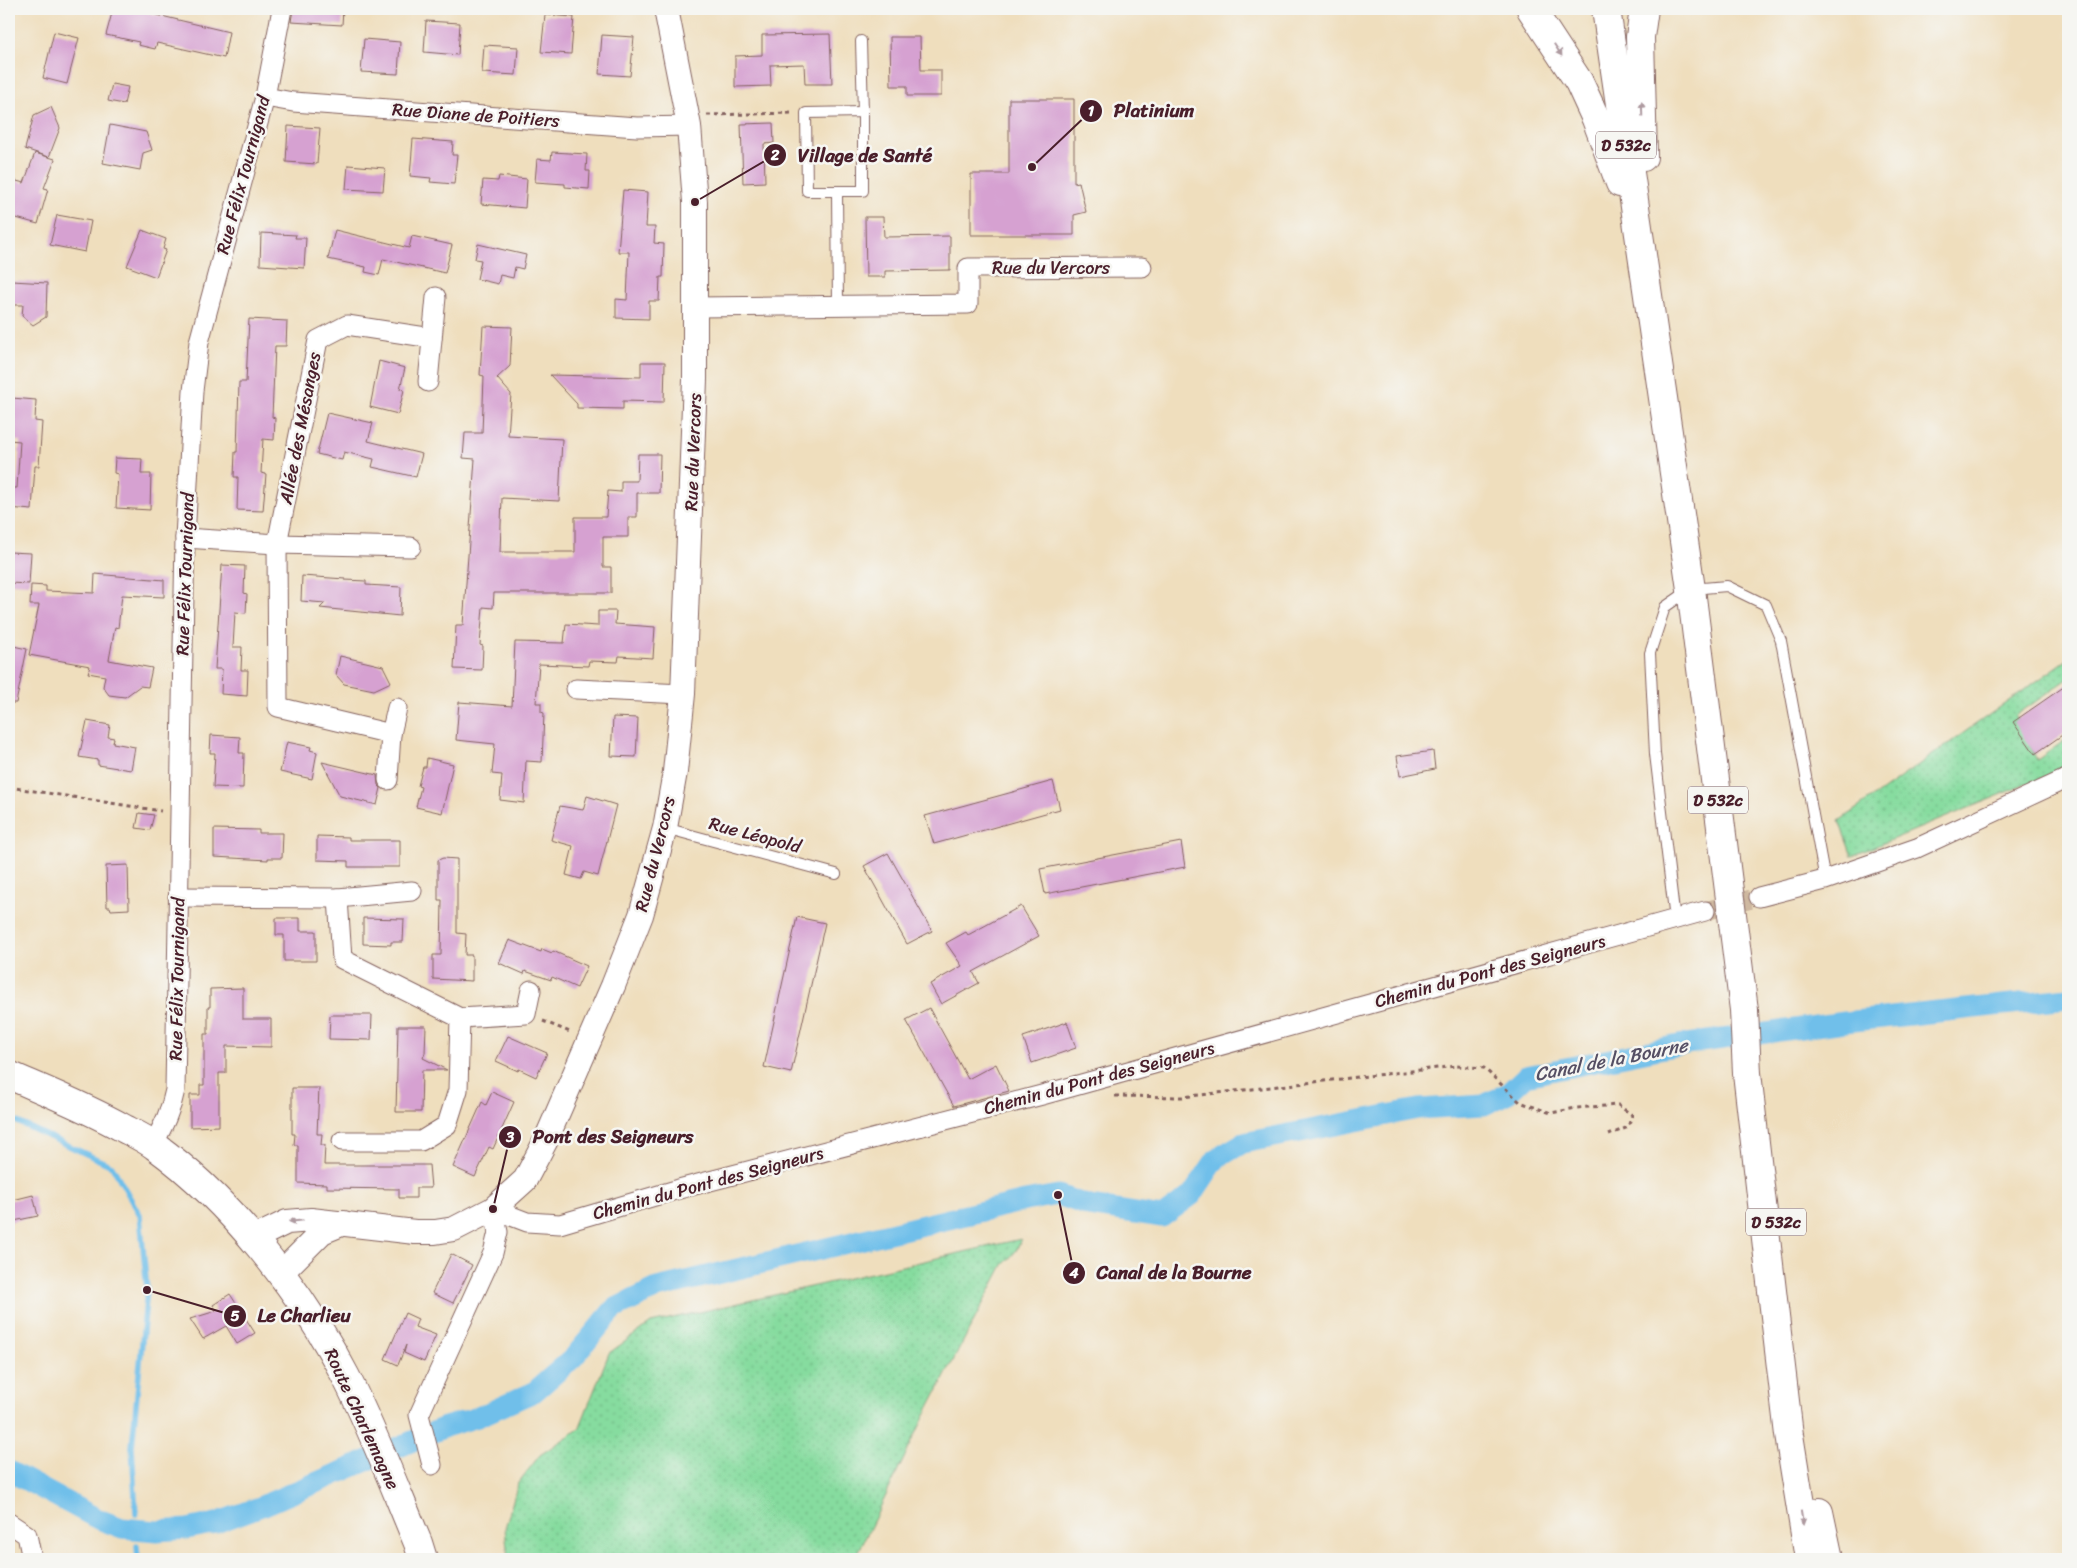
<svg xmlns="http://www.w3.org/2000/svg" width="2077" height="1568" font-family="Sriracha,sans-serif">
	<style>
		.grass { fill: url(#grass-dots); stroke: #687e65 }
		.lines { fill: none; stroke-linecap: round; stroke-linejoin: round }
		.stream { stroke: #6fbfea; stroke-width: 5.5 }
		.canal { stroke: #6fbfea; stroke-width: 21 }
		.building { fill: #d6a1d1 }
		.minor-tunnel { stroke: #ceb8a0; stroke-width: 19; stroke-dasharray: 19 9; stroke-linecap: butt }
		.service-casing { stroke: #84625e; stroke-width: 12 }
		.minor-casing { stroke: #84625e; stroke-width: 21 }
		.tertiary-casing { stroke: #84625e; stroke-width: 26 }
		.secondary-casing { stroke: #84625e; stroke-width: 30 }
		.trunk-casing { stroke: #84625e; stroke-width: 30 }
		.motorway-casing { stroke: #84625e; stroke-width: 30 }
		.path { stroke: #84625e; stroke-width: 3; stroke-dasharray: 4 4; stroke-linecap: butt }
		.service { stroke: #fff; stroke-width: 10 }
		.minor { stroke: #fff; stroke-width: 19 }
		.tertiary { stroke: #fff; stroke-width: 24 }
		.secondary { stroke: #fff; stroke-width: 28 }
		.trunk { stroke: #fff; stroke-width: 28 }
		.motorway { stroke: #fff; stroke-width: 28 }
		.oneway { fill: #ae9aa0 }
		.labels { text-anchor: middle; stroke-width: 5; stroke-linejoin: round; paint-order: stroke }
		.shield { fill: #f6f6f2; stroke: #7e6067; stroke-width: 1 }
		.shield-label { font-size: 16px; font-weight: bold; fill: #4a1f2b }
		.street-label { font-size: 18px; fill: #4a1f2b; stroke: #f6f6f2 }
		.water-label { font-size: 19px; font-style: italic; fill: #554f64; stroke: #f6f6f2 }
		.leader { fill: none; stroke: #4a1f2b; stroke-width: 2 }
		.callout-dot { fill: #4a1f2b; stroke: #f6f6f2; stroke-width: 2 }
		.mark-label { font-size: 15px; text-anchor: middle; font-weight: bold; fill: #fff }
		.callout-label { font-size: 19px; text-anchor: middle; font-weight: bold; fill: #4a1f2b; stroke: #f6f6f2; stroke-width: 5; stroke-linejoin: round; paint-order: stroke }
	</style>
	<defs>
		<pattern id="grass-dots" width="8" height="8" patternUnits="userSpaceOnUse" patternTransform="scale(1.25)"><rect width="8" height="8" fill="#86dc9f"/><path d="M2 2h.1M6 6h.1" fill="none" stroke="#75bc89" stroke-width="1.8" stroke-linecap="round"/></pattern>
	</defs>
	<rect width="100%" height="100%" fill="#f6f6f2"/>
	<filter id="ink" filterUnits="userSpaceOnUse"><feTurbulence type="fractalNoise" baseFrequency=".02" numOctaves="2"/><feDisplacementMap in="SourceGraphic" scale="10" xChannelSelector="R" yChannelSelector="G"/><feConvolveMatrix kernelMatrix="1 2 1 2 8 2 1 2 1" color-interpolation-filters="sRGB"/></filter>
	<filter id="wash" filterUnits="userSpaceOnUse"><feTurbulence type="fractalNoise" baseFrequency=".0096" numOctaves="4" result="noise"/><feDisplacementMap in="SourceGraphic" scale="20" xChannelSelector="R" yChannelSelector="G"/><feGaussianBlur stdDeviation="1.12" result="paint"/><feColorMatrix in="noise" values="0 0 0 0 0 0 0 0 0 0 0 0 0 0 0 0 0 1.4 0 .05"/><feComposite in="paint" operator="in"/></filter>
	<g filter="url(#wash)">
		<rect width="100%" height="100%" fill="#efdebd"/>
		<g class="grass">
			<polygon points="2068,659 2068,679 2015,716 2037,760 2068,738 2068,767 1852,856 1839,821"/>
			<polygon points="1021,1239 1016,1251 1003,1265 928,1409 855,1559 508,1559 505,1528 518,1483 540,1455 579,1429 609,1353 651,1323"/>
		</g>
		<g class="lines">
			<g class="stream">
				<polyline points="9,1118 112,1166 140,1215 147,1290 132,1447 136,1514"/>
				<polyline points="137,1546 138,1559"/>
			</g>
			<polyline class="canal" points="9,1471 98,1519 122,1528 157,1531 187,1529 216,1523 262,1506 445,1427 478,1417 534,1392 573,1358 614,1309 657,1288 1025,1201 1058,1195 1089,1206 1162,1217 1192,1195 1216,1159 1243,1143 1418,1109 1484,1105 1508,1093 1526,1076 1679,1045 1845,1022 2068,998"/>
		</g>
		<g id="blocks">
			<g class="building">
				<polygon points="113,9 132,9 229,32 224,58 157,43 155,49 138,45 139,42 106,35"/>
				<polygon points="293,9 343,9 342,25 291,22"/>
				<polygon points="545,15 574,17 571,54 541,52"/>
				<polygon points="426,21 460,23 458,55 424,52"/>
				<polygon points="54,32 79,38 67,84 43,78"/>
				<polygon points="830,34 832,84 805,84 804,64 770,65 771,86 735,87 735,56 762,55 762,35"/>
				<polygon points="602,35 634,37 630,76 599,74"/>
				<polygon points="890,37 920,37 921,70 941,70 941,96 907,96 907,86 891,86"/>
				<polygon points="364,39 400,42 398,74 361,72"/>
				<polygon points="484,45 518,47 516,75 482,73"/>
				<polygon points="112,84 128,87 124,104 108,101"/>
				<polygon points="1009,99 1074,99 1074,183 1079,182 1086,212 1074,215 1074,235 971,235 971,174 1009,174"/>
				<polygon points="51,107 60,128 49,157 25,149 34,115"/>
				<polygon points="773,123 774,143 764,144 765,182 743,183 741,124"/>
				<polygon points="110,125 146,132 152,150 143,153 140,170 103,163"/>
				<polygon points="288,126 320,128 317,164 286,162"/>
				<polygon points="413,139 453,142 452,155 457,155 454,184 430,182 431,178 410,176"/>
				<polygon points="552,152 587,154 586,171 590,171 589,189 565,187 565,184 535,182 537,159 551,160"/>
				<polygon points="35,153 55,159 44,188 48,189 38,224 9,216 9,195 13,180 24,183"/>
				<polygon points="348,165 385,168 383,191 346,189"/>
				<polygon points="499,176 527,179 525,208 481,204 483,180 498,181"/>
				<polygon points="623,190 648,192 646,227 655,227 654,243 664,244 663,277 660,277 659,301 649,301 649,319 616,318 616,299 627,300 629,252 618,252"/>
				<polygon points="57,215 91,221 85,252 50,245"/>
				<polygon points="865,217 883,217 884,237 950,236 950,270 885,271 885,277 866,277"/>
				<polygon points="142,230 166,239 163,249 166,250 156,277 127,266"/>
				<polygon points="335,230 409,248 412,236 452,245 445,273 383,259 379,275 365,272 366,267 328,259"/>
				<polygon points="261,233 296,235 295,238 306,238 304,268 260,265"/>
				<polygon points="478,244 526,255 523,269 515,267 513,278 500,275 498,284 477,279 481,260 475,259"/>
				<polygon points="12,281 47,283 46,317 33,325 22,316 23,305 11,305"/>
				<polygon points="249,319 287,321 286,346 275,346 272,417 275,418 274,440 263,439 261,473 266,474 263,511 237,510 238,477 234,477 235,452 237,452 239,382 246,382"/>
				<polygon points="483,326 512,327 510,366 497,378 511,394 508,436 562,439 559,501 502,498 500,552 575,552 575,517 606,517 608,491 621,492 621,481 637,481 638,454 660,454 659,493 637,493 637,517 628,517 628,537 603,537 603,567 611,567 611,593 494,593 493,608 483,607 480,645 483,646 482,670 454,669 456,625 463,625 475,459 463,458 465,433 482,433 484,376 480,375"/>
				<polygon points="379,361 405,368 400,389 404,390 398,414 370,407"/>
				<polygon points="641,362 665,362 664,402 623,401 623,409 577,408 577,404 550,375 641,377"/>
				<polygon points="12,398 36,400 35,421 42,422 39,466 35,466 32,510 9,508 9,488 17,488 20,441 9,440 9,419 11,419"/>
				<polygon points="327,413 373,423 368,441 422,454 416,477 372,467 374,459 344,452 342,460 317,454"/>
				<polygon points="115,458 142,459 141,474 151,474 150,510 116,508 118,474 114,473"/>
				<polygon points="9,552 31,553 29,584 9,583"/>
				<polygon points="222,565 245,566 244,593 247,594 246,613 235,612 233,647 242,647 241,670 248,670 247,696 221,694 222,669 215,669"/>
				<polygon points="95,574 164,580 164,597 122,595 118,628 115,627 109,660 152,668 148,687 140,686 125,697 109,695 103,687 105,676 88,673 90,666 29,655 39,605 30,605 31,585 46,586 46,591 94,593"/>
				<polygon points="302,576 345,579 345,580 366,581 366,585 401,587 400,616 320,608 325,603 301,601"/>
				<polygon points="598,611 616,611 615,624 655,627 653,658 619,656 618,662 589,661 588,666 539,664 536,703 541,703 541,712 544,713 542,762 526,761 524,803 500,800 502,775 492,774 495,744 456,740 459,702 512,706 515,642 564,643 566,624 598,626"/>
				<polygon points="9,645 27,649 16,703 9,703"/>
				<polygon points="340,656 383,666 391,682 374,690 344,684 336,675"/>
				<polygon points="2068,684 2068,731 2035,754 2013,722"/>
				<polygon points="613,717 638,718 636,757 611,756"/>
				<polygon points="87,721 110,725 108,737 114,738 113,743 135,747 131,770 98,765 98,760 79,757"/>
				<polygon points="211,735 240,737 239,753 244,753 243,788 213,787 215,753 210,753"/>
				<polygon points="287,742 311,747 310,750 317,752 312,779 280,772"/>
				<polygon points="1433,751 1435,769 1400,776 1397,756"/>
				<polygon points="427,758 453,764 442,813 416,807 421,787 418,786 423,767 426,767"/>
				<polygon points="322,762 377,775 378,785 381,788 377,805 340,796"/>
				<polygon points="1053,781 1060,809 934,844 925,816"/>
				<polygon points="587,796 616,805 598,876 584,872 581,879 566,875 573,846 551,840 560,806 583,810"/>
				<polygon points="139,813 154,815 150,830 136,828"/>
				<polygon points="214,829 259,830 259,833 283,833 282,858 268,858 268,860 214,857"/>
				<polygon points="317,836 349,837 349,840 400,840 400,867 348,867 348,861 317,860"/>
				<polygon points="1181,842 1185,867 1045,894 1040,869"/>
				<polygon points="888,853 932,931 907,944 864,866"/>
				<polygon points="443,858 457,859 457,933 466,934 465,955 472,955 472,981 433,979 433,955 441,955 442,900 438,900 438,860"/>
				<polygon points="128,865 129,909 111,910 110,907 107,907 106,866"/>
				<polygon points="1021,906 1039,936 973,972 979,983 941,1004 930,984 962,966 946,943 966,932 968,935"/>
				<polygon points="797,917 825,923 791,1073 764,1067"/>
				<polygon points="276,918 300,918 300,931 316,931 316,961 284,961 284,935 276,935"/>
				<polygon points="363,918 404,919 403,942 391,942 391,945 363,944"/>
				<polygon points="509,940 541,952 542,949 552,953 553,951 587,966 577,988 552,977 551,980 525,971 524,974 499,963"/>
				<polygon points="243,988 243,1019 271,1019 271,1047 226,1046 226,1073 219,1073 219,1126 190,1127 190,1095 200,1095 200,1085 204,1085 204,1034 208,1034 208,1007 210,1007 210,989"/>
				<polygon points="929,1008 968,1079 996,1064 1009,1091 954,1106 906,1020"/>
				<polygon points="330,1015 372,1015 371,1040 329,1039"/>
				<polygon points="1067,1022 1076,1048 1032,1063 1023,1037"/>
				<polygon points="398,1026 426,1026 425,1053 423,1058 447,1070 422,1070 421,1112 396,1112"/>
				<polygon points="508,1036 547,1053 536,1077 519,1069 518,1071 496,1061"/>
				<polygon points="292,1088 319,1088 317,1134 322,1134 321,1145 325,1145 324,1165 429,1165 431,1188 416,1188 416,1198 399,1198 399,1189 327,1188 327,1184 298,1183 298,1145 294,1145 295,1134 292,1134"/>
				<polygon points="492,1092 514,1102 493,1149 489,1147 475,1177 453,1167 482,1102 486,1105"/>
				<polygon points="33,1195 38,1216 9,1222 9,1201"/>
				<polygon points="451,1254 472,1265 453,1303 432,1293"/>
				<polygon points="230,1294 255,1333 237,1344 226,1326 203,1339 190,1319 216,1311 213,1305"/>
				<polygon points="405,1313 418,1319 415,1327 436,1335 424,1362 404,1353 406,1345 398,1365 385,1359"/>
			</g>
		</g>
	</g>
	<g filter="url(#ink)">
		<use href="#blocks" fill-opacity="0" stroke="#84625e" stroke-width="1"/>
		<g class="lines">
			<polyline class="minor-tunnel" points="1705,911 1759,897"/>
			<defs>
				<g id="service">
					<polyline points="861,41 863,112"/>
					<polyline points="837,191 807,191 806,113 863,112 863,191 837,191 838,306"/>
					<polyline points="665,828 836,874"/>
					<polyline points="1675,920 1655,754 1650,653 1665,607 1691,589 1727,586 1766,605 1781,641 1825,880"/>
				</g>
				<g id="minor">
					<polyline points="265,97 293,102 637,127 689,126"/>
					<polyline points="696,307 968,304 968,268 1142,267"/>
					<polyline points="428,382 436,297"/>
					<polyline points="185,538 277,544 411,547"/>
					<polyline points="576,689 683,694"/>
					<polyline points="391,734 278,707 277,544 318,340 347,325 432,338"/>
					<polyline points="388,780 391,734 397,708"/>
					<polyline points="178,897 338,898 412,891"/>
					<polyline points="1759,897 1825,880 1917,848 2068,778"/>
					<polyline points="338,898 342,959 460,1018"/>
					<polyline points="460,1018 526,1014 531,990"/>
					<polyline points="342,1141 421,1141 447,1125 458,1090 460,1018"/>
					<path d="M153,1145C163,1126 171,1111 175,1090L185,538L193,391L199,342L265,97L282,9"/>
					<polyline points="493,1209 527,1222 560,1224 679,1189 1042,1095 1705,911"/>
					<polyline points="432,1465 419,1415 493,1253 498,1232 493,1209"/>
					<polyline points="9,1523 27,1535 32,1559"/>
				</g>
				<g id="tertiary">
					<polyline points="252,1239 287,1222 311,1220 415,1232 435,1232 454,1229 493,1209 525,1180 545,1142 613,986 641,915 665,828 675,772 683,694 695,379 695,202 689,126 666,9"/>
					<polyline points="280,1274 322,1232 344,1223"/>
				</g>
				<path id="secondary" d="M9,1075C48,1092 88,1108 125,1129C135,1134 146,1139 155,1146C231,1201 303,1293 346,1377C373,1430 395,1488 418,1543L423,1559"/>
				<g id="trunk">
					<polyline points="1531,9 1579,82 1596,119 1620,183"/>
					<polyline points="1606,9 1691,589"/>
					<polyline points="1643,157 1640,37 1644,9"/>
				</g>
				<g id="motorway">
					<polyline points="1691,589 1744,1010 1747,1073 1774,1308 1789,1435 1809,1559"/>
					<polyline points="1819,1512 1829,1559"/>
				</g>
			</defs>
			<use href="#service" class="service-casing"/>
			<use href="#minor" class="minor-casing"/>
			<use href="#tertiary" class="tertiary-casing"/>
			<use href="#secondary" class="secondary-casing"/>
			<use href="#trunk" class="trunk-casing"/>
			<use href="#motorway" class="motorway-casing"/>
			<g class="path">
				<polyline points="707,115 793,113"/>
				<polyline points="9,787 161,811"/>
				<polyline points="543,1021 570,1032"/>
				<polyline points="1115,1096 1182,1097 1456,1066 1484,1068 1520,1102 1551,1113 1576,1108 1618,1105 1632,1115 1628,1127 1609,1135"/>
			</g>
			<use href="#service" class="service"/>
			<use href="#minor" class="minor"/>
			<use href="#tertiary" class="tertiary"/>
			<use href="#secondary" class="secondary"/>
			<use href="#trunk" class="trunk"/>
			<use href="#motorway" class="motorway"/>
		</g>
		<defs><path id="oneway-solid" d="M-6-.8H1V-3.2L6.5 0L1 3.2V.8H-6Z" transform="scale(1.25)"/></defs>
		<g class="oneway">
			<use href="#oneway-solid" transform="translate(1558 50) rotate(57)"/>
			<use href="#oneway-solid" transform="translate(1642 109) rotate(-92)"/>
			<use href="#oneway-solid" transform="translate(296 1221) rotate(174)"/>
			<use href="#oneway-solid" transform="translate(1802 1518) rotate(81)"/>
		</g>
	</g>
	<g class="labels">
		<g class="shield">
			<rect x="1596" y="131.5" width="60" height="27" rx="4"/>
			<rect x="1688" y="786.5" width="60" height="27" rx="4"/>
			<rect x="1746" y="1208.5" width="60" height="27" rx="4"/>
		</g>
		<g class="shield-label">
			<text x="1626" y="151">D 532c</text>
			<text x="1718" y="806">D 532c</text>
			<text x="1776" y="1228">D 532c</text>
		</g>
		<g class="street-label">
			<text transform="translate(476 115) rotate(4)" y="6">Rue Diane de Poitiers</text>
			<text transform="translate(243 175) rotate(-75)" y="6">Rue Félix Tournigand</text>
			<text x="1051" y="274">Rue du Vercors</text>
			<text transform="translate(300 428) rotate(-79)" y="6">Allée des Mésanges</text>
			<text transform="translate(693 452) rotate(-88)" y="6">Rue du Vercors</text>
			<text transform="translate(185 574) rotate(-88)" y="6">Rue Félix Tournigand</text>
			<text transform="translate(755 835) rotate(15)" y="6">Rue Léopold</text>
			<text transform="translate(655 854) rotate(-76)" y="6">Rue du Vercors</text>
			<text transform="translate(1490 971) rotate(-15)" y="6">Chemin du Pont des Seigneurs</text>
			<text transform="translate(177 979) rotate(-89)" y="6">Rue Félix Tournigand</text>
			<text transform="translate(1099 1078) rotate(-15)" y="6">Chemin du Pont des Seigneurs</text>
			<text transform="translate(708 1183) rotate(-15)" y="6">Chemin du Pont des Seigneurs</text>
			<text transform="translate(362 1419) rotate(65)" y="6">Route Charlemagne</text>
		</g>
		<g class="water-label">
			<text transform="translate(1611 1059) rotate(-11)" y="7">Canal de la Bourne</text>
		</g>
	</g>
	<path class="leader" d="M1032 167L1091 111M695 202L775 155M493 1209L510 1137M1058 1195L1074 1273M147 1290L235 1316"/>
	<g class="callout-dot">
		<circle cx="1032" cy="167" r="5"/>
		<circle cx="695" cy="202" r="5"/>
		<circle cx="493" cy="1209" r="5"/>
		<circle cx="1058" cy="1195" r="5"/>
		<circle cx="147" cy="1290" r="5"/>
		<circle cx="1091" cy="111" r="12"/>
		<circle cx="775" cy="155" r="12"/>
		<circle cx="510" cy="1137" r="12"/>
		<circle cx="1074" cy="1273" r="12"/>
		<circle cx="235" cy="1316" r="12"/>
	</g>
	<g class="mark-label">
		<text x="1091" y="116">1</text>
		<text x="775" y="160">2</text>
		<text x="510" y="1142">3</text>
		<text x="1074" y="1278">4</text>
		<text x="235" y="1321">5</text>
	</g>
	<g class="callout-label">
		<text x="1154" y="117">Platinium</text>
		<text x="865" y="162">Village de Santé</text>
		<text x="613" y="1143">Pont des Seigneurs</text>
		<text x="1174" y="1279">Canal de la Bourne</text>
		<text x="304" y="1322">Le Charlieu</text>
	</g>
	<rect width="2077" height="1568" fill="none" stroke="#f6f6f2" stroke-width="30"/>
</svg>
